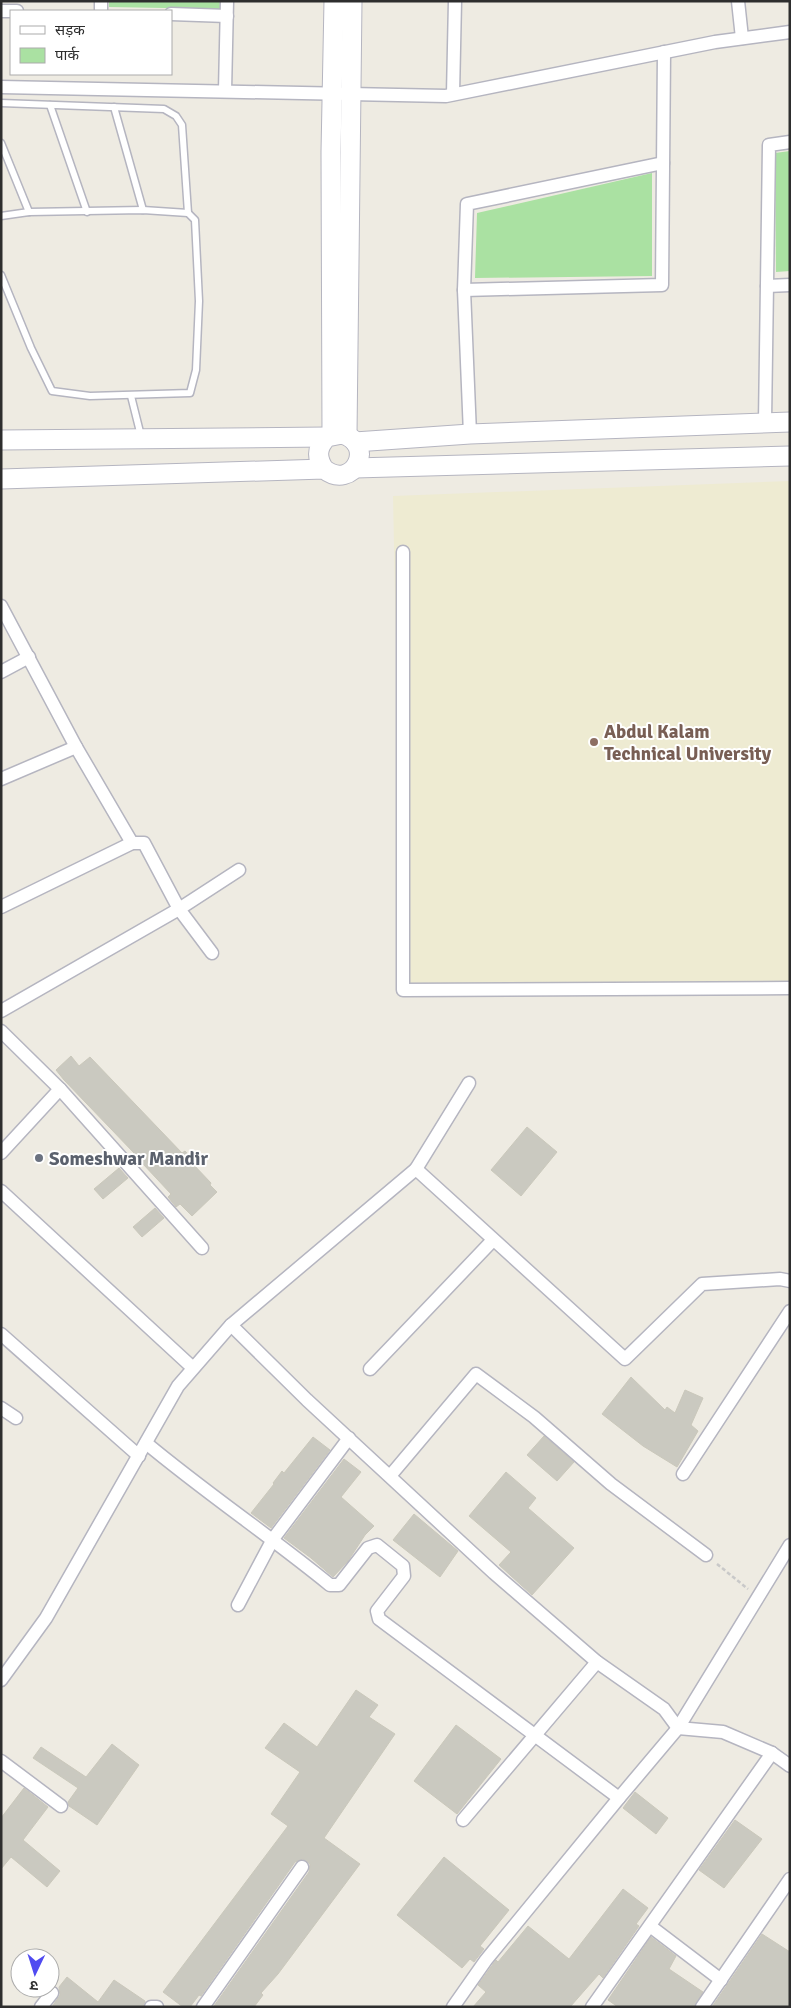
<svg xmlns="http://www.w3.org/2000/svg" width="791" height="2008" font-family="Signika,'Noto Sans Devanagari',sans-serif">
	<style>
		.education { fill: #eeebd2 }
		.green { fill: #aae1a2 }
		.building { fill: #cac9c0; stroke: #cac8bb }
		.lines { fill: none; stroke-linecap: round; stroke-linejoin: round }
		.lane-casing { stroke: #b5b5c0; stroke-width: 9 }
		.street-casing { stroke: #b5b5c0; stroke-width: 15 }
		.secondary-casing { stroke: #b5b5c0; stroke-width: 21 }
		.path { stroke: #c9c9c9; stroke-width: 2.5; stroke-dasharray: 4 2.5; stroke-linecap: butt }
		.lane { stroke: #fff; stroke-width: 6 }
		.street { stroke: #fff; stroke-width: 12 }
		.secondary { stroke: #fff; stroke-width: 19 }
		.education-dot { fill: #8d6e63; stroke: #fff; stroke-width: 2 }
		.worship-dot { fill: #6b7280; stroke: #fff; stroke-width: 2 }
		.labels { text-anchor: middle; stroke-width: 4; stroke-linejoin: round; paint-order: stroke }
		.education-label { font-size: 19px; font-weight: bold; fill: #785e54; stroke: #fff; text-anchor: start }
		.worship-label { font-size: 19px; font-weight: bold; fill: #5b616d; stroke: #fff; text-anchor: start }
	</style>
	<rect width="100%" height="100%" fill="#eeebe2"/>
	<polygon class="education" points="790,481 790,988 403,990 393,496"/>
	<g class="green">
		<polygon points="109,1 220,1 220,9 109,7"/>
		<polygon points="790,151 790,271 776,272 775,153"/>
		<polygon points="652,173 652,276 475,278 477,213"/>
	</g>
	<g class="building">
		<polygon points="71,1056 79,1066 90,1057 182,1153 185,1151 194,1161 192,1163 211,1183 210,1185 217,1192 192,1216 180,1204 176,1207 168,1197 171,1194 143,1164 140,1167 132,1157 134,1153 64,1080 56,1070"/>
		<polygon points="527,1127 557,1152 521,1196 491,1170"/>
		<polygon points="119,1168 128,1178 103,1199 94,1189"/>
		<polygon points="155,1208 164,1218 142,1237 133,1227"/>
		<polygon points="631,1377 665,1410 667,1407 675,1413 685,1390 703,1398 691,1425 698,1431 677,1467 643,1446 602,1414"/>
		<polygon points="544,1436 574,1462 557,1481 527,1455"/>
		<polygon points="313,1437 330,1450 271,1528 251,1513 274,1484 273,1483 282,1471 284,1473"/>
		<polygon points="344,1459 361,1472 341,1497 374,1526 365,1535 348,1561 333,1577 311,1558 284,1538"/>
		<polygon points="506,1472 536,1498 528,1508 574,1548 532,1595 499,1565 511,1552 469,1516"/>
		<polygon points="414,1514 458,1551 440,1577 393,1540"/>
		<polygon points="356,1690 378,1705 369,1717 395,1734 324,1838 360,1864 278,1974 261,1993 263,1995 254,2007 214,2006 309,1872 310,1864 303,1859 295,1862 201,1996 199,1995 190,2007 183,2007 163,1992 288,1826 271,1814 300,1772 265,1748 284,1723 317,1747"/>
		<polygon points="456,1725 501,1759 457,1814 414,1781"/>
		<polygon points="112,1744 139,1765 97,1825 69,1806 68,1802 78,1788 33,1758 41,1747 86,1777"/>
		<polygon points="24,1788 48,1807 23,1840 60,1871 47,1887 11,1857 1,1869 1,1818"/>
		<polygon points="635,1792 668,1818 656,1834 623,1808"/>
		<polygon points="735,1820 762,1839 724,1888 699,1870"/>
		<polygon points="444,1857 509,1910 480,1946 484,1949 474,1962 470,1959 462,1968 397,1915"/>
		<polygon points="623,1889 648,1908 636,1924 639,1926 603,1978 599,1974 570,2007 473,2007 486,1992 478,1985 496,1960 498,1962 528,1926 569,1959"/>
		<polygon points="762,1934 790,1952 790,2007 712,2007"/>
		<polygon points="651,1937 676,1956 669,1969 703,1992 694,2007 618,2007 608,2000"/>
		<polygon points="67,1977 98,2002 114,1980 145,2001 143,2007 52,2007 60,1995 59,1987"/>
	</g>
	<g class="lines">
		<defs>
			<g id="lane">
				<polyline points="1,103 164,109 176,116 182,125 188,213"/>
				<polyline points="50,105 87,212"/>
				<polyline points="114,107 143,210"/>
				<polyline points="1,143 29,212"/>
				<polyline points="1,216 29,212 143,210 188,213 195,220 199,301 196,370 190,393 90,396 52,391 31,348 1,275"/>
				<polyline points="131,396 141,436"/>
			</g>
			<g id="street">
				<polyline points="101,1 101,11"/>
				<polyline points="738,1 742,38"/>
				<polyline points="1,11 17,11"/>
				<polyline points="171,14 227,16"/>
				<polyline points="1,87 446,96 715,42 790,32"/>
				<polyline points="225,91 227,1"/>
				<polyline points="453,94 455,1"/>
				<polyline points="767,286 790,285"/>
				<polyline points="464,290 662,285 664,52"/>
				<polyline points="765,422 769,145 790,142"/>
				<polyline points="470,434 464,290 467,204 663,163"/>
				<polyline points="403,552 403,990 790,988"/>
				<polyline points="1,606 76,747 132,843"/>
				<polyline points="1,672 29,657"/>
				<polyline points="1,779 76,747"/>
				<polyline points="1,907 132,843 144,843 179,909 1,1011"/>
				<polyline points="212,953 179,909 239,870"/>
				<polyline points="1,1031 60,1089 202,1248"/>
				<polyline points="1,1153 60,1089"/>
				<polyline points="416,1169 469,1083"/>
				<polyline points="1,1191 193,1368"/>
				<polyline points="231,1325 307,1400 494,1573 597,1662 664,1709 678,1728 723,1732 772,1753 790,1766"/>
				<polyline points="1,1334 139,1456"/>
				<polyline points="370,1369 493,1240"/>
				<polyline points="1,1408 16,1418"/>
				<path d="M146,1443C206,1493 270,1536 330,1585H339L368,1548L377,1545L403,1566L404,1576L377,1611L379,1619L619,1798L678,1728L790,1545"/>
				<polyline points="683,1474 790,1311"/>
				<polyline points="390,1476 476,1374 534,1417 611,1484 706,1555"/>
				<polyline points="238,1605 273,1539 349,1438"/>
				<polyline points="1,1680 46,1618 178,1386 231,1325 416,1169 625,1359 702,1284 780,1279 790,1281"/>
				<polyline points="1,1761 61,1806"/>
				<polyline points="463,1820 597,1662"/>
				<polyline points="650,1926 721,1980"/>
				<polyline points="41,2007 52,1993"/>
				<polyline points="151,2007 157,2007"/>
				<polyline points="203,2007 302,1867"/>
				<polyline points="453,2007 486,1960 619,1798"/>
				<polyline points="592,2007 772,1753"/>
				<polyline points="702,2007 790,1879"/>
			</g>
			<g id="secondary">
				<polyline points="332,435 331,152 334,1"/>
				<polyline points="347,435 352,1"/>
				<polyline points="1,440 327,437"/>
				<polyline points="355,442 470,434 790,422"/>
				<polyline points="355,468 790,456"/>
				<path d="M1,479L324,469C353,492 377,444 342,434L327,437C317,447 316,457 324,469"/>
			</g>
		</defs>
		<use href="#lane" class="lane-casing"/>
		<use href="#street" class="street-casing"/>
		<use href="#secondary" class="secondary-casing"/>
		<polyline class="path" points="717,1564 748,1589"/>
		<use href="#lane" class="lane"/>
		<use href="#street" class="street"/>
		<use href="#secondary" class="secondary"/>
	</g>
	<circle class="education-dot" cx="594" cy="742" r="5"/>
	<circle class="worship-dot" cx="39" cy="1158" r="5"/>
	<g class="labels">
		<g class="education-label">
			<text x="604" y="738">Abdul Kalam<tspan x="604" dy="22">Technical University</tspan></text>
		</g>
		<g class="worship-label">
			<text x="49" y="1165">Someshwar Mandir</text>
		</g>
	</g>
	<rect width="791" height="2008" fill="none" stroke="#2e2e2e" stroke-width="5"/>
	<rect x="10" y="10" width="162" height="65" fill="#ffffff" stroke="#ababab"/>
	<rect x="20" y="26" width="25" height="8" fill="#ffffff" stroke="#ababab"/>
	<text x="55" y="35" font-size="15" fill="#2e2e2e">सड़क</text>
	<rect x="20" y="48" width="25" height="15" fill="#aae1a2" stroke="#ababab"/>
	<text x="55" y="60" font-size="15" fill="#2e2e2e">पार्क</text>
	<g transform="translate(35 1973) rotate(184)"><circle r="24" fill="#ffffff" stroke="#ababab"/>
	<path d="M0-4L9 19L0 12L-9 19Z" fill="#504bf1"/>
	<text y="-8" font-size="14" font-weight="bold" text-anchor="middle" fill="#2e2e2e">उ</text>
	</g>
</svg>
